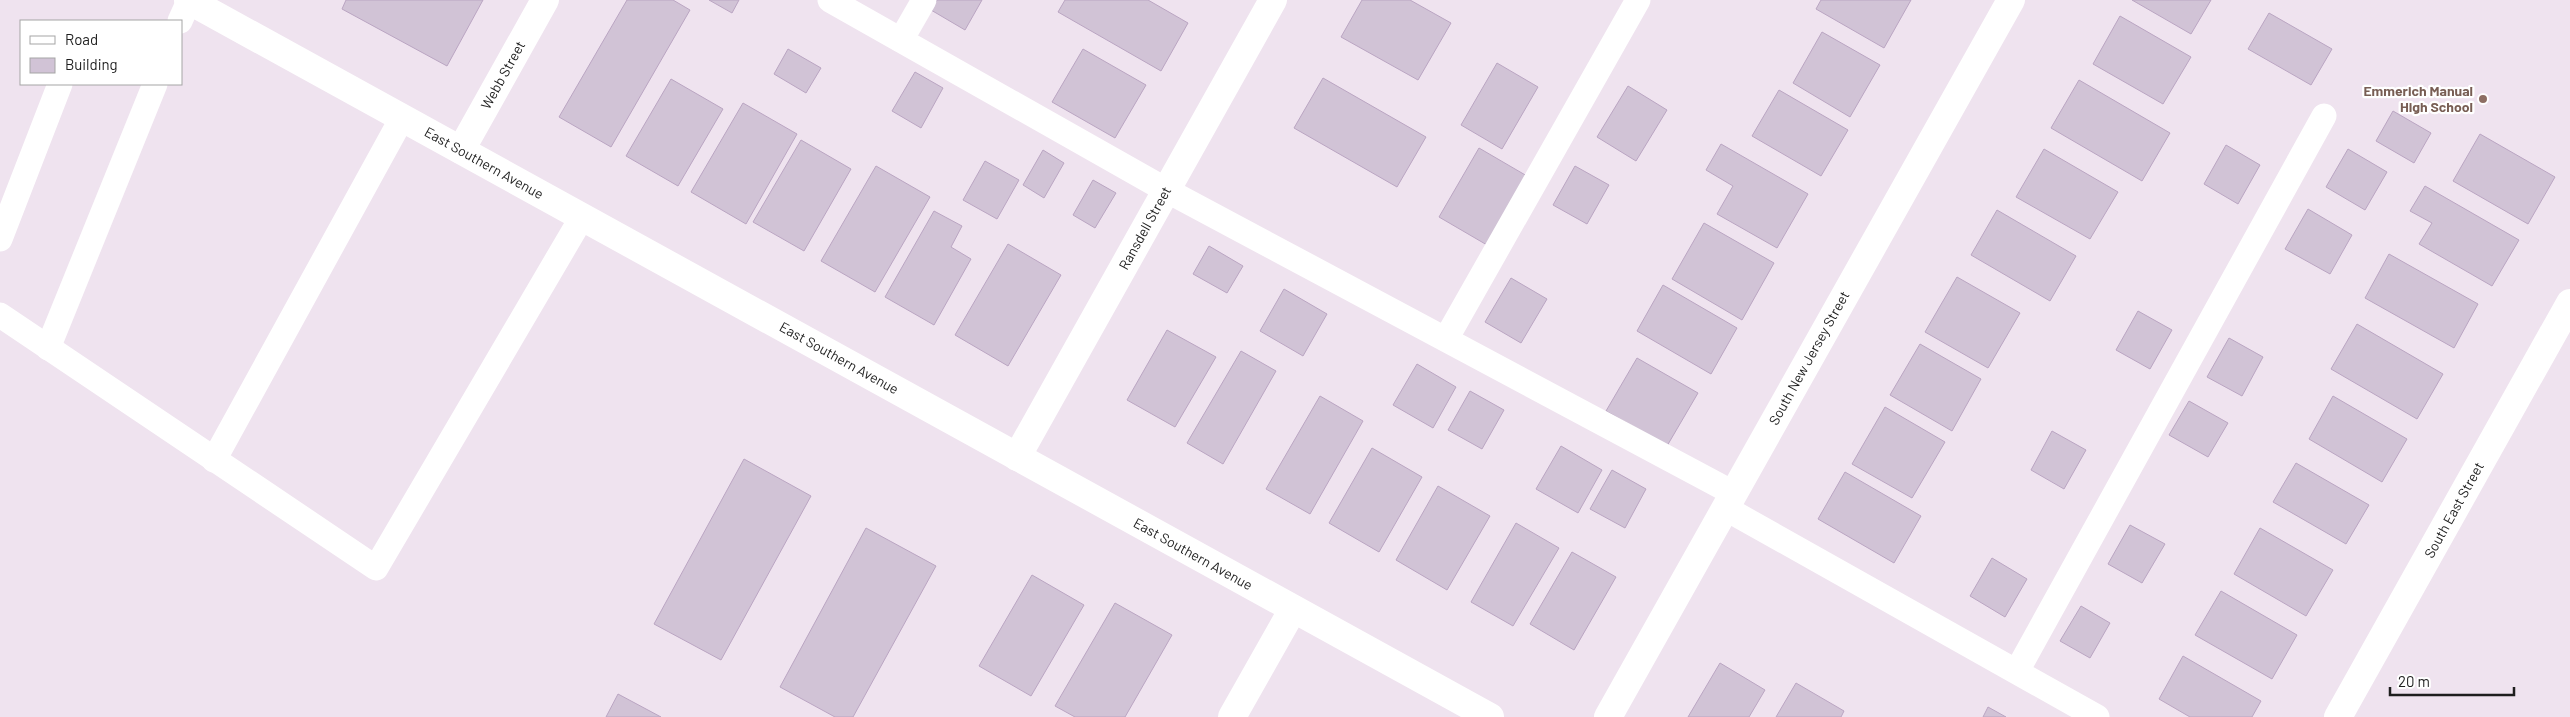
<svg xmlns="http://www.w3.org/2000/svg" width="2570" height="717" font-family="Barlow,sans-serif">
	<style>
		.building { fill: #d1c3d6; stroke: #baa5c2 }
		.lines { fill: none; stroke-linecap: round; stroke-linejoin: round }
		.service { stroke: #fff; stroke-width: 25 }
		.minor { stroke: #fff; stroke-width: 28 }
		.tertiary { stroke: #fff; stroke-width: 28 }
		.education-dot { fill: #8d6e63; stroke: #fff; stroke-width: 2 }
		.labels { text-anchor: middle; stroke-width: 4.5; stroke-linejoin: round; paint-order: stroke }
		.street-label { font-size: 14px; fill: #1e1e1e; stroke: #fff }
		.education-label { font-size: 14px; font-weight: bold; fill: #785e54; stroke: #fff; text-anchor: end }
	</style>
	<rect width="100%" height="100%" fill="#efe3ef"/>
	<g class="building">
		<polygon points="346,0 483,0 447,66 342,9"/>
		<polygon points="627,0 673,0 690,10 611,147 559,117"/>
		<polygon points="709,0 739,0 732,13"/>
		<polygon points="937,0 982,0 965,30 931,10"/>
		<polygon points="1065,0 1148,0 1188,23 1161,71 1058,12"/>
		<polygon points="1362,0 1410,0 1451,23 1418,80 1341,37"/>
		<polygon points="1821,0 1911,0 1884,48 1816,9"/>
		<polygon points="2132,0 2211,0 2191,34"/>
		<polygon points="2269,13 2332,49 2311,85 2248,49"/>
		<polygon points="2120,16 2191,57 2163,104 2093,64"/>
		<polygon points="1822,32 1880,65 1850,117 1793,83"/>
		<polygon points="788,49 821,68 806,93 774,74"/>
		<polygon points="1083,49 1146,85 1115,138 1052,102"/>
		<polygon points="1497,63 1538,87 1502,149 1461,125"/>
		<polygon points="915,72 943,88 921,128 892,111"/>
		<polygon points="1323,78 1426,137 1397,187 1294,128"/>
		<polygon points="671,79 723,109 678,186 626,156"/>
		<polygon points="2079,80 2170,133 2142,181 2051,128"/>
		<polygon points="1628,86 1667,110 1636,161 1597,137"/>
		<polygon points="1779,90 1848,130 1821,176 1752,136"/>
		<polygon points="743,103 797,134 746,224 691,192"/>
		<polygon points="2393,111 2431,133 2414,163 2376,141"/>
		<polygon points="2480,134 2555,177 2528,224 2453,181"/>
		<polygon points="801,140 851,169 804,251 753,222"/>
		<polygon points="1721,144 1808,194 1777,248 1717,214 1733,186 1706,170"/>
		<polygon points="2226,145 2260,165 2238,204 2204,184"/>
		<polygon points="1479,148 1527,176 1487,245 1439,217"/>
		<polygon points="2044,149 2118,192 2090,239 2016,197"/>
		<polygon points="2348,149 2387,172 2365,210 2326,187"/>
		<polygon points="1043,150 1064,163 1044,198 1023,185"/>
		<polygon points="985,161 1019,180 997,219 963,200"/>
		<polygon points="876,166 930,197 875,292 821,261"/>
		<polygon points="1575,166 1609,185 1587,224 1553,205"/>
		<polygon points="1093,180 1116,193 1095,228 1073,215"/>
		<polygon points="2425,186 2519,240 2492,286 2419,244 2432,223 2410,211"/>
		<polygon points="2308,209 2352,235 2330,274 2285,249"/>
		<polygon points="1997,210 2076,256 2050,301 1971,255"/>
		<polygon points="934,211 962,226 951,247 971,259 934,325 885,297"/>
		<polygon points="1704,223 1774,263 1742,320 1672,279"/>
		<polygon points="1008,244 1061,275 1008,366 955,335"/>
		<polygon points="1209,246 1243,266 1227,293 1193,274"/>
		<polygon points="2389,254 2478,304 2454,348 2365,298"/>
		<polygon points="1957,277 2020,313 1988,368 1925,332"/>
		<polygon points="1511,278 1547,299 1521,343 1485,322"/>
		<polygon points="1663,285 1737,328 1711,374 1637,331"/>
		<polygon points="1284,289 1327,314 1303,356 1260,331"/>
		<polygon points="2138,311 2172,330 2150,369 2116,350"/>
		<polygon points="2357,324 2443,374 2417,419 2331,369"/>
		<polygon points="1167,330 1216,357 1175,427 1127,400"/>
		<polygon points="2229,338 2263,357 2242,396 2207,377"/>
		<polygon points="1920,344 1981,379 1952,431 1890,395"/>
		<polygon points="1241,351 1276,371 1223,464 1187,443"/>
		<polygon points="1637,358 1698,393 1667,446 1606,411"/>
		<polygon points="1417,364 1456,387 1433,428 1393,405"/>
		<polygon points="1470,391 1504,410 1482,449 1448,430"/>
		<polygon points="1320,396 1363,421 1310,514 1266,489"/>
		<polygon points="2333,396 2407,439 2382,482 2309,439"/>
		<polygon points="2189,401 2228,423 2208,457 2169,435"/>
		<polygon points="1885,407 1945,442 1912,498 1852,464"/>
		<polygon points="2052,431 2086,450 2064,489 2031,470"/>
		<polygon points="1561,446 1602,470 1578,513 1536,489"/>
		<polygon points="1372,448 1422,477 1379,552 1329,523"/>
		<polygon points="744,459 811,496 721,660 654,624"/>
		<polygon points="2296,463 2369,505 2346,544 2273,502"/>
		<polygon points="1612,470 1646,489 1625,528 1590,509"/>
		<polygon points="1845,472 1921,516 1894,563 1818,519"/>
		<polygon points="1438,486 1490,516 1447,590 1396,560"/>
		<polygon points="1516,523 1559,548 1513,626 1471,602"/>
		<polygon points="2130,525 2165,544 2142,583 2108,564"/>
		<polygon points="866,528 936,566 853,717 835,717 780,687"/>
		<polygon points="2260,528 2333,570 2306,616 2234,574"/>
		<polygon points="1572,552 1616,577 1574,650 1530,624"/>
		<polygon points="1992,558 2027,579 2005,617 1970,596"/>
		<polygon points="1032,575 1084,605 1031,696 979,666"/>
		<polygon points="2221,591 2297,635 2272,679 2195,635"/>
		<polygon points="1115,603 1172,635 1125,717 1075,717 1055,706"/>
		<polygon points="2081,606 2110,623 2090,658 2060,641"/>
		<polygon points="2183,656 2261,701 2252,717 2190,717 2159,699"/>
		<polygon points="1720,663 1765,690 1749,717 1688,717"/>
		<polygon points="1796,683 1844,711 1841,717 1776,717"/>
		<polygon points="618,694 661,717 606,717"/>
		<polygon points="1988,707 2006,717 1983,717"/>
	</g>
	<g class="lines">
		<g class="service">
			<polyline points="830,0 1166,190 1733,493"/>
			<polyline points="180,21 189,1"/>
			<polyline points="901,40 924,0"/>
			<polyline points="0,239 60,84"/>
			<polyline points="0,315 376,568 582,217"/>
			<polyline points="1446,339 1638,0"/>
			<polyline points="48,348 155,84"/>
			<polyline points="214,460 402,118"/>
			<polyline points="1725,508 2097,717"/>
			<polyline points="2017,671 2324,116"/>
		</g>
		<g class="minor">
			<polyline points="461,150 545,0"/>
			<polyline points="1017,457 1273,0"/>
			<polyline points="1232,717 1293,609"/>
			<polyline points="1608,717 2011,0"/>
			<polyline points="2338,717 2570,303"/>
		</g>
		<polyline class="tertiary" points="188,0 1490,717"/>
	</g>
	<circle class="education-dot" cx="2483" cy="99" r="5"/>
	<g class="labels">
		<g class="street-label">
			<text transform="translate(503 75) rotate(-61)" y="5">Webb Street</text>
			<text transform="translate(484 163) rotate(29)" y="5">East Southern Avenue</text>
			<text transform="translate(1145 228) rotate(-61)" y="5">Ransdell Street</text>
			<text transform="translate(839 358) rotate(29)" y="5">East Southern Avenue</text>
			<text transform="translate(1809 358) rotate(-61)" y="5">South New Jersey Street</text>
			<text transform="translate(2454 510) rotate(-61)" y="5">South East Street</text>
			<text transform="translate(1193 554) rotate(29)" y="5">East Southern Avenue</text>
		</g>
		<g class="education-label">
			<text x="2473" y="96">Emmerich Manual<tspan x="2473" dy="16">High School</tspan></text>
		</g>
	</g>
	<rect x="20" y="20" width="162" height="65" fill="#ffffff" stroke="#a5a5a5"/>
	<rect x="30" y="36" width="25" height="8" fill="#ffffff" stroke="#a5a5a5"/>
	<text x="65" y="45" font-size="15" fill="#1e1e1e">Road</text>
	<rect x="30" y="58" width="25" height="15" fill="#d1c3d6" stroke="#a5a5a5"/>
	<text x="65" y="70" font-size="15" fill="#1e1e1e">Building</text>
	<path d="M2390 687v8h124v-8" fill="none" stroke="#1e1e1e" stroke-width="2.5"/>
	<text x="2398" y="687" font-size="15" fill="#1e1e1e" stroke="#ffffff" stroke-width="4" paint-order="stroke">20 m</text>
</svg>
